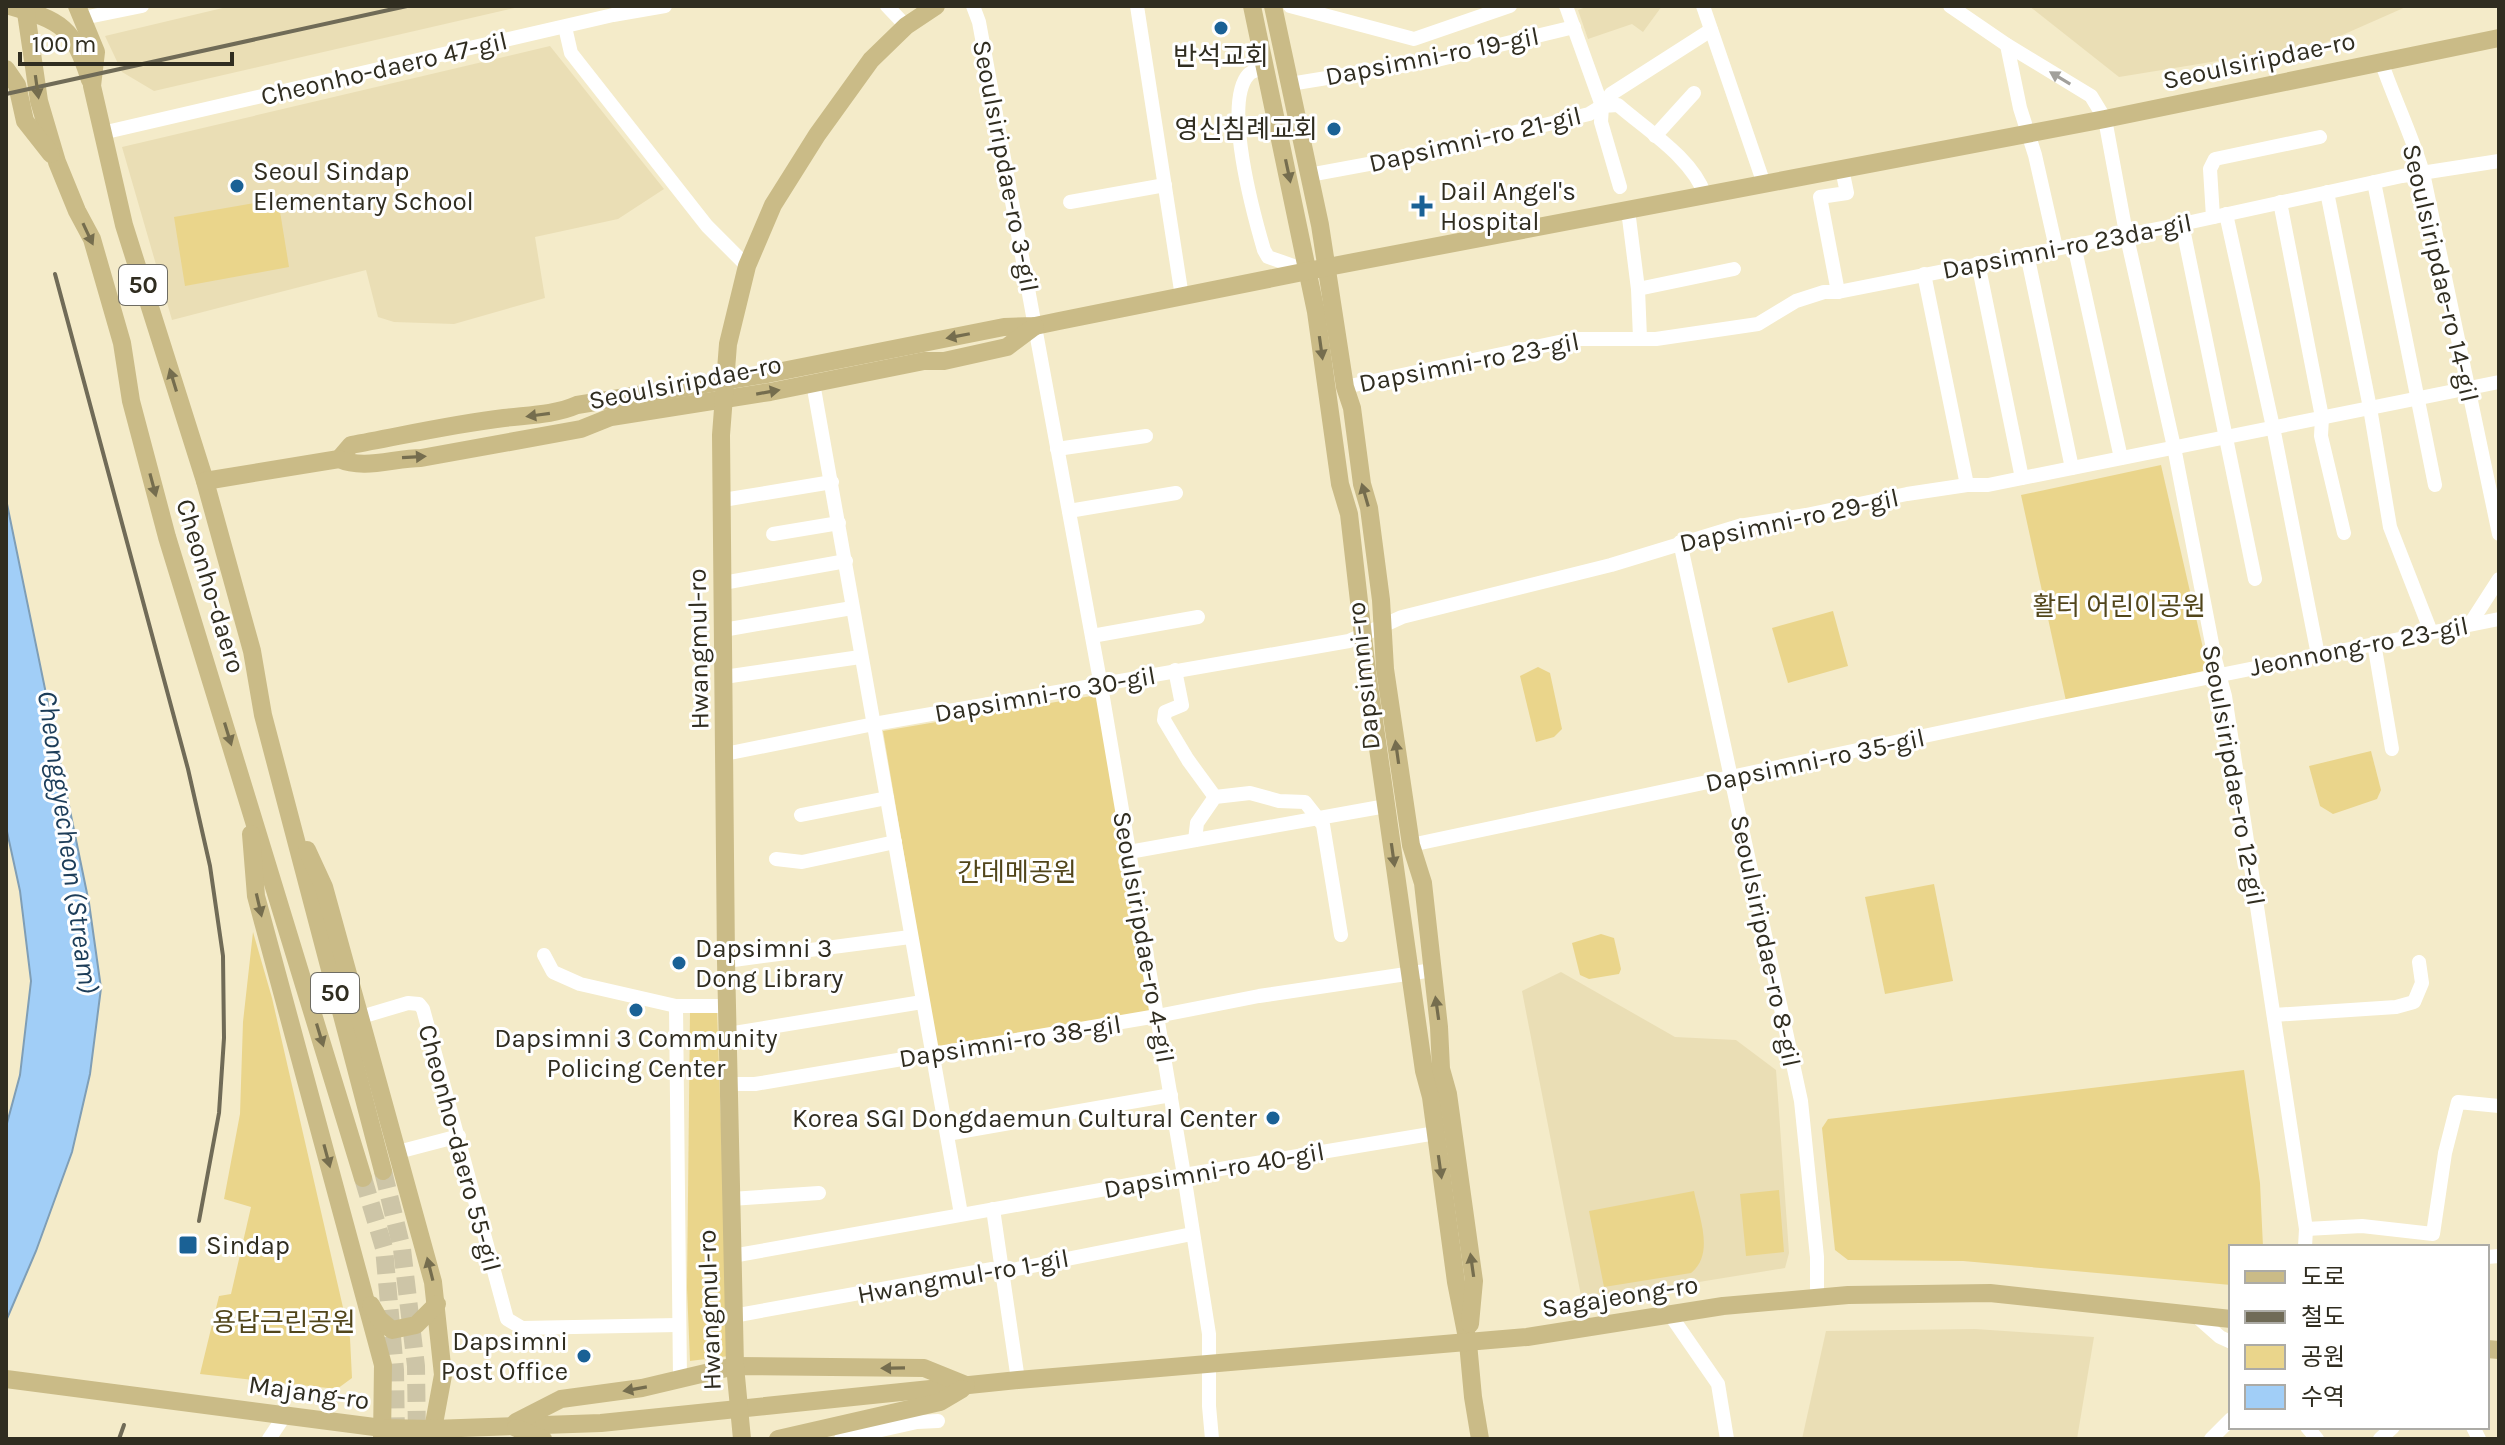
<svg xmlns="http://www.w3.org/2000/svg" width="2505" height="1445" font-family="Karla,'Noto Sans KR',sans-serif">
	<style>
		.built { fill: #eadeb5 }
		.green { fill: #ead58b }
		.water { fill: #a1cef7; stroke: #7f9eb6; stroke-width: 2 }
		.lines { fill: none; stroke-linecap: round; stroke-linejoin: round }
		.major-tunnel { stroke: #cdc5a7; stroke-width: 18; stroke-dasharray: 18 9; stroke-linecap: butt }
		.minor { stroke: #fff; stroke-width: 14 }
		.major { stroke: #cabb87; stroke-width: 18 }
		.rail { stroke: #706b57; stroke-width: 4 }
		.oneway { fill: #a2a09b }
		.oneway2 { fill: #756d4e }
		.poi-dot { fill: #1a6195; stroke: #fff; stroke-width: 3 }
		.labels { text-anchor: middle; stroke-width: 6; stroke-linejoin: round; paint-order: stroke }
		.shield { fill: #fff; stroke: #6e6c63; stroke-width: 2 }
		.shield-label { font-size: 24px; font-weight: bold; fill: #302d20 }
		.poi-label { font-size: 26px; fill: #302d20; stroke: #fff; text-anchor: start }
		.street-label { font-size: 26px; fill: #302d20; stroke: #fff }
		.park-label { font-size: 26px; fill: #51451a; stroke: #fff }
		.water-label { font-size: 28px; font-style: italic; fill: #1c3d59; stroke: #fff }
	</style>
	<rect width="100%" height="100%" fill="#f4ebc9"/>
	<g class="built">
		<polygon points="231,6 523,6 154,91 122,72 105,36"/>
		<polygon points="1589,6 1662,6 1643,32 1632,24 1588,39 1578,10"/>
		<polygon points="2029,6 2408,6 2322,44 2119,77"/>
		<polygon points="550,46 664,189 618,219 535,237 545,298 454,324 394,322 378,317 366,270 172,320 122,147"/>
		<polygon points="1561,972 1675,1037 1736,1040 1776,1070 1789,1253 1785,1268 1582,1301 1522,991"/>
		<polygon points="1975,1329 2094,1337 2077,1439 1802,1439 1826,1331"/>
	</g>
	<g class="green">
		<polygon points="278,199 289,267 185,286 174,217"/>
		<polygon points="2161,465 2208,670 2066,701 2021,495"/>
		<polygon points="1833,611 1848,666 1788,683 1772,628"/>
		<polygon points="1538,667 1550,673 1562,729 1554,737 1536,742 1520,676"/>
		<polygon points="1097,695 1151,1014 937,1049 883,731"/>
		<polygon points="2371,751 2381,790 2377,799 2333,814 2320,806 2309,766"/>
		<polygon points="1934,884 1953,981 1885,994 1865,897"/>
		<polygon points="253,932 272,998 350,1338 352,1378 337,1389 200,1374 219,1296 231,1294 251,1207 224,1199 240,1114 243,1022"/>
		<polygon points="1601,934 1614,938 1621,969 1619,974 1589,979 1580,975 1572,943"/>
		<polygon points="717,1009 729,1356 690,1361 687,1288 690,1011"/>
		<polygon points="2244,1070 2260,1183 2263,1247 2231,1247 2231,1285 1963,1261 1848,1260 1835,1250 1822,1128 1828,1119"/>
		<polygon points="1779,1190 1784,1252 1746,1256 1740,1194"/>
		<path d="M1694,1191C1699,1217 1715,1254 1691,1273L1604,1287L1589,1211Z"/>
	</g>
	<polygon class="water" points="6,499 89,903 101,988 90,1074 72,1152 36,1251 6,1321 6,1127 20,1075 31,981 20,891 6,827"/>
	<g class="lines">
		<g class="major-tunnel">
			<polyline points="383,1171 402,1249 416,1366 417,1439"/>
			<polyline points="363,1178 384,1248 395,1370 396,1439"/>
		</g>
		<g class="minor">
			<polyline points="887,6 906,26"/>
			<polyline points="973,6 979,22 1101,686 1184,1175 1209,1334 1209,1406 1212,1439"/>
			<polyline points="1137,6 1182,297"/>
			<polyline points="1290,6 1414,39 1510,6"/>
			<polyline points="1566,6 1602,106 1601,122 1620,187"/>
			<polyline points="1703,6 1764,184"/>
			<polyline points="1950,6 2007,45 2091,96 2105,119 2126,233 2174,447 2215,659 2225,696 2306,1229 2305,1247"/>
			<polyline points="83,18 142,6"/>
			<polyline points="565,27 571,53 707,226 747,266"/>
			<polyline points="2007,45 2020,108 2035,155 2056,248"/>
			<path d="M2381,61C2394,99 2412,135 2423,173L2499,534"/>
			<path d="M1266,67C1261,69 1253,70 1249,74C1222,102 1254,216 1264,250L1268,257L1308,271"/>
			<polyline points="1290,84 1437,60 1574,27"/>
			<path d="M1602,106L1618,105C1648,131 1692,158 1705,195"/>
			<polyline points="102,133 613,15 665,6"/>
			<polyline points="1655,136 1694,93"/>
			<polyline points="1309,175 1439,151 1589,114 1602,106 1611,94 1711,30"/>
			<polyline points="2374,182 2435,485"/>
			<polyline points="2327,192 2370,408 2390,527 2431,632"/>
			<polyline points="1070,202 1165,185"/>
			<polyline points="2280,202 2322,417 2321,436 2344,533"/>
			<polyline points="1628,210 1638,289 1640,338"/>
			<polyline points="2226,214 2273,427 2318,655"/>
			<polyline points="2213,217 2210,169 2215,159 2320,137"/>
			<polyline points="2182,224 2255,579"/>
			<polyline points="2074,245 2121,458"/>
			<polyline points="2027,254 2072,468"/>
			<polyline points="1978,263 2022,478"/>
			<polyline points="1924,274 1967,485"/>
			<polyline points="1638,289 1734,269"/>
			<polyline points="1838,292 1820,197 1847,193 1842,169"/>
			<polyline points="813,383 961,1214"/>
			<polyline points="1345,387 1573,339 1656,339 1758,324 1796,301 1824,292 1838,292 2182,224 2402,176 2499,161"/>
			<polyline points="1057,449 1146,436"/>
			<polyline points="723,500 832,482"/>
			<polyline points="1069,511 1176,493"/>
			<polyline points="773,534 839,523"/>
			<polyline points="1680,542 1801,1101 1817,1257 1817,1297"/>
			<polyline points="723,583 846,561"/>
			<polyline points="2470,624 2499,579"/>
			<polyline points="723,630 852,608"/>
			<polyline points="1092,636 1198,617"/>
			<polyline points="2374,643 2392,749"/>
			<polyline points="1175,670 1182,705 1165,712 1164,720 1188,760 1215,797"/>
			<polyline points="724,677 860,657"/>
			<polyline points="725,754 874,724 1349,641 1402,617 1611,565 1739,526 1806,515 1907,494 1967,485 1988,485 2499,382"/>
			<polyline points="801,815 887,798"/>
			<polyline points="1195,840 1197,823 1215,797 1250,793 1279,801 1305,802 1323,825 1341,935"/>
			<polyline points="1411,845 2037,712 2499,619"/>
			<polyline points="1129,852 1386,806"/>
			<polyline points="776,859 802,862 895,842"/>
			<polyline points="544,955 553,972 580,984 676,1006 727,1006"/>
			<polyline points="726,961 910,937"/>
			<polyline points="676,1006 680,1379"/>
			<polyline points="2274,1015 2396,1007 2414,1002 2422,983 2419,962"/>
			<polyline points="361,1017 408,1003 419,1004 423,1009 507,1319 522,1328 678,1325"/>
			<polyline points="728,1034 922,1002"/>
			<polyline points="729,1084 755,1084 1157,1016 1259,996 1433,970"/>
			<polyline points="947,1134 1171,1095"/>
			<polyline points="398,1152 459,1136"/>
			<polyline points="731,1199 819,1193"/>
			<polyline points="993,1209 1018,1380"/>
			<polyline points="2306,1229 2362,1226 2433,1234 2445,1153 2458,1102 2499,1106"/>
			<polyline points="732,1256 1184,1175 1436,1133"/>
			<polyline points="2487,1257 2499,1256"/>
			<polyline points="2195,1315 2220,1337 2231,1342"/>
			<polyline points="733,1316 992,1269 1002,1272 1192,1234"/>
			<polyline points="1671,1316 1718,1384 1727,1439"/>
			<polyline points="2307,1427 2317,1439"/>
			<polyline points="2473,1427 2479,1439"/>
			<polyline points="269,1439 285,1415"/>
			<polyline points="841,1439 917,1422 938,1421"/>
			<polyline points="2211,1439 2231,1419"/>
			<polyline points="2380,1439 2393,1427"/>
		</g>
		<g class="major">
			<path d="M10,6C62,21 73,27 90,80"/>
			<polyline points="25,6 39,101 57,162 77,211 92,239 122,343 131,401 167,537 363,1178"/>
			<polyline points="77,6 96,52 92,86 124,225 205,481 252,651 263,715 383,1171"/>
			<polyline points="1252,6 1316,312 1340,484 1349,514 1367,671 1424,1071 1431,1097 1456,1282 1468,1343 1473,1397 1480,1439"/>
			<polyline points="1273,6 1320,225 1345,387 1352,408 1362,484 1369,508 1381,600 1385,669 1411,845 1423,883 1439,1027 1441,1069 1448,1094 1474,1281 1470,1324"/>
			<polyline points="6,69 17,85 25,121 51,154"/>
			<path d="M339,459L351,445C401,436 453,424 504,418C529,415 554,415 577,405L767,374L1004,327L1035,326L1059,321L1328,267L2105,119L2499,38"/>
			<path d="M205,481L339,459C364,470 394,458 421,458L581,429L611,417L770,392L924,361H944L1007,347L1035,326"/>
			<polyline points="251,834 256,896 383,1365 382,1439"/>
			<polyline points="307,850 324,887 433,1282 443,1375 433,1429 434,1439"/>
			<polyline points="371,1305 379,1319 392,1330 416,1325 437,1304"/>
			<polyline points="2487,1349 2499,1350"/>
			<polyline points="6,1379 382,1428 433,1429 601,1423 1018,1380 1527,1337 1723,1306 1848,1295 1990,1293 2231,1319"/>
			<polyline points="516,1422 561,1399 642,1388 735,1366 924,1368 966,1385"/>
			<polyline points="516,1428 543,1439"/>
			<polyline points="742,1439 735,1366 726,961 721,435 728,344 747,266 773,205 817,135 871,60 906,26 936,6"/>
			<polyline points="778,1439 940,1402 962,1389"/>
		</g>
		<g class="rail">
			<polyline points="6,94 407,6"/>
			<polyline points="55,274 188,769 210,866 223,956 224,1038 219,1113 199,1221"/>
			<polyline points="119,1439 124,1425"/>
		</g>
	</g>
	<defs><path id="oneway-solid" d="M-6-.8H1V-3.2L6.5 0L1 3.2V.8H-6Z" transform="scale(2)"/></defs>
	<use class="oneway" href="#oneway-solid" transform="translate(2060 78) rotate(-149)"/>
	<g class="oneway2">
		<use href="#oneway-solid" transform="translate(37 87) rotate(82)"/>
		<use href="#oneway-solid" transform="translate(1288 171) rotate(78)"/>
		<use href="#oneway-solid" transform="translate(88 234) rotate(65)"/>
		<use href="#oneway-solid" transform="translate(958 336) rotate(169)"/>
		<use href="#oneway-solid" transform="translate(1321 348) rotate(82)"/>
		<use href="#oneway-solid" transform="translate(173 380) rotate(-107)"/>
		<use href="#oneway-solid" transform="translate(768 392) rotate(-10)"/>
		<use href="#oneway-solid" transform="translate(538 415) rotate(172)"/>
		<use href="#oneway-solid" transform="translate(414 457) rotate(-3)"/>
		<use href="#oneway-solid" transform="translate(153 485) rotate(75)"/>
		<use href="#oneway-solid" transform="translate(1365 495) rotate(-106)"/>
		<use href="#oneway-solid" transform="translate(228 734) rotate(73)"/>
		<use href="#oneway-solid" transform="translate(1397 752) rotate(-98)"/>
		<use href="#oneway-solid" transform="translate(1393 855) rotate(82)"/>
		<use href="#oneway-solid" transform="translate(259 905) rotate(77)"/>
		<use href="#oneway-solid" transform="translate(1437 1008) rotate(-98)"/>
		<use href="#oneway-solid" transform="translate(320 1035) rotate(73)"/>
		<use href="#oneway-solid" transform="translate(327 1156) rotate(75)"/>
		<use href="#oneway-solid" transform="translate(1440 1167) rotate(82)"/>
		<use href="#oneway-solid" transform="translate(1472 1265) rotate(-98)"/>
		<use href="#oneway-solid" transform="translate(430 1269) rotate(-104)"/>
		<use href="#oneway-solid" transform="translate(893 1368) rotate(179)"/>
		<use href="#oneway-solid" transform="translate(635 1389) rotate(170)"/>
	</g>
	<g class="poi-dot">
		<circle cx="1221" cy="28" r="8"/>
		<circle cx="1334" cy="129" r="8"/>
		<circle cx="237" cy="186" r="8"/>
		<path d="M1418 194h8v8h8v8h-8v8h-8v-8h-8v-8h8z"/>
		<circle cx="679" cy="963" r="8"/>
		<circle cx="636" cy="1010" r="8"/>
		<circle cx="1273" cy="1118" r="8"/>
		<rect x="178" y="1235" width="20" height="20" rx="4"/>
		<circle cx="584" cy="1356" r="8"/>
	</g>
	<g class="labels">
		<g class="shield">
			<rect x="119" y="265" width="48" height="40" rx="6"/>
			<rect x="311" y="973" width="48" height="40" rx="6"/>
		</g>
		<g class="shield-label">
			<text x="143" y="293">50</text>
			<text x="335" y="1001">50</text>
		</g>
		<g class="poi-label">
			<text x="1221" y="65" text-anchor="middle">반석교회</text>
			<text x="1318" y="138" text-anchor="end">영신침례교회</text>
			<text x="253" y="180">Seoul Sindap<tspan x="253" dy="30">Elementary School</tspan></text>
			<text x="1440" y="200">Dail Angel's<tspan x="1440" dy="30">Hospital</tspan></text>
			<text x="695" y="957">Dapsimni 3<tspan x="695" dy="30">Dong Library</tspan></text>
			<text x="636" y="1047" text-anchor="middle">Dapsimni 3 Community<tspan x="636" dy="30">Policing Center</tspan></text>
			<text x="1257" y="1127" text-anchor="end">Korea SGI Dongdaemun Cultural Center</text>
			<text x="206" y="1254">Sindap</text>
			<text x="568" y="1350" text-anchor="end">Dapsimni<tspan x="568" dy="30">Post Office</tspan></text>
		</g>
		<g class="street-label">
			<text transform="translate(1432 56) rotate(-11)" y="9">Dapsimni-ro 19-gil</text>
			<text transform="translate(2259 60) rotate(-12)" y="9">Seoulsiripdae-ro</text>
			<text transform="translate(384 68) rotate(-13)" y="9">Cheonho-daero 47-gil</text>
			<text transform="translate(1475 139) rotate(-13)" y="9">Dapsimni-ro 21-gil</text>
			<text transform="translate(1006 166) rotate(79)" y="9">Seoulsiripdae-ro 3-gil</text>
			<text transform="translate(2067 246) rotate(-11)" y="9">Dapsimni-ro 23da-gil</text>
			<text transform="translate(2441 273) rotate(77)" y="9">Seoulsiripdae-ro 14-gil</text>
			<text transform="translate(1469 362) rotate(-11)" y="9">Dapsimni-ro 23-gil</text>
			<text transform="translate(685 382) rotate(-11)" y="9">Seoulsiripdae-ro</text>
			<text transform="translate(1789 520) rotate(-12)" y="9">Dapsimni-ro 29-gil</text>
			<text transform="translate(211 586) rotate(73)" y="9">Cheonho-daero</text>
			<text transform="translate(2359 646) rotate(-11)" y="9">Jeonnong-ro 23-gil</text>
			<text transform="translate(698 649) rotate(-91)" y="9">Hwangmul-ro</text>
			<text transform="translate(1363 676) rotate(-96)" y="9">Dapsimni-ro</text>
			<text transform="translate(1045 694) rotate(-10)" y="9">Dapsimni-ro 30-gil</text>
			<text transform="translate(1815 760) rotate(-12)" y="9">Dapsimni-ro 35-gil</text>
			<text transform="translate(2234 775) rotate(80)" y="9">Seoulsiripdae-ro 12-gil</text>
			<text transform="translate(1144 937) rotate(80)" y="9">Seoulsiripdae-ro 4-gil</text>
			<text transform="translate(1766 941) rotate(78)" y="9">Seoulsiripdae-ro 8-gil</text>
			<text transform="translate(1010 1041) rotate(-9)" y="9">Dapsimni-ro 38-gil</text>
			<text transform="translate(460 1148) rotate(75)" y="9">Cheonho-daero 55-gil</text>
			<text transform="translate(1214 1170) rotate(-10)" y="9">Dapsimni-ro 40-gil</text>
			<text transform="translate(963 1276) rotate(-10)" y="9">Hwangmul-ro 1-gil</text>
			<text transform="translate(1620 1296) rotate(-9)" y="9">Sagajeong-ro</text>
			<text transform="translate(709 1310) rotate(-92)" y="9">Hwangmul-ro</text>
			<text transform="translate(309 1392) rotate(8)" y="9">Majang-ro</text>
		</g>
		<g class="park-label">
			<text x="2119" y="615">활터 어린이공원</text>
			<text x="1017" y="881">간데메공원</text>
			<text x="284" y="1331">용답근린공원</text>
		</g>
		<g class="water-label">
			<text transform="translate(69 842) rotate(82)" y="10">Cheonggyecheon (Stream)</text>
		</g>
	</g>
	<rect width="2505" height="1445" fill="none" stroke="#302d20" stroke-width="16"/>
	<rect x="2229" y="1245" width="260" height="184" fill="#ffffff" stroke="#acaba6" stroke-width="2"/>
	<rect x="2245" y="1271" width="40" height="12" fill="#cabb87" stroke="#acaba6" stroke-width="2"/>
	<text x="2301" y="1285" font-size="24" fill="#302d20">도로</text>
	<rect x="2245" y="1311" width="40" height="12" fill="#706b57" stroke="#acaba6" stroke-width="2"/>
	<text x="2301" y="1325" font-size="24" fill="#302d20">철도</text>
	<rect x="2245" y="1345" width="40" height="24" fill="#ead58b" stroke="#acaba6" stroke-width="2"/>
	<text x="2301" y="1365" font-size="24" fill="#302d20">공원</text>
	<rect x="2245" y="1385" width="40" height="24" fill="#a1cef7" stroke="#acaba6" stroke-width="2"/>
	<text x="2301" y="1405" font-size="24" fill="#302d20">수역</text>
	<path d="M20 52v12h212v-12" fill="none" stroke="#302d20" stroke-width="4"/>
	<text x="32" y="52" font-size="24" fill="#302d20" stroke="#ffffff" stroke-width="6" paint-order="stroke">100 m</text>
</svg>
